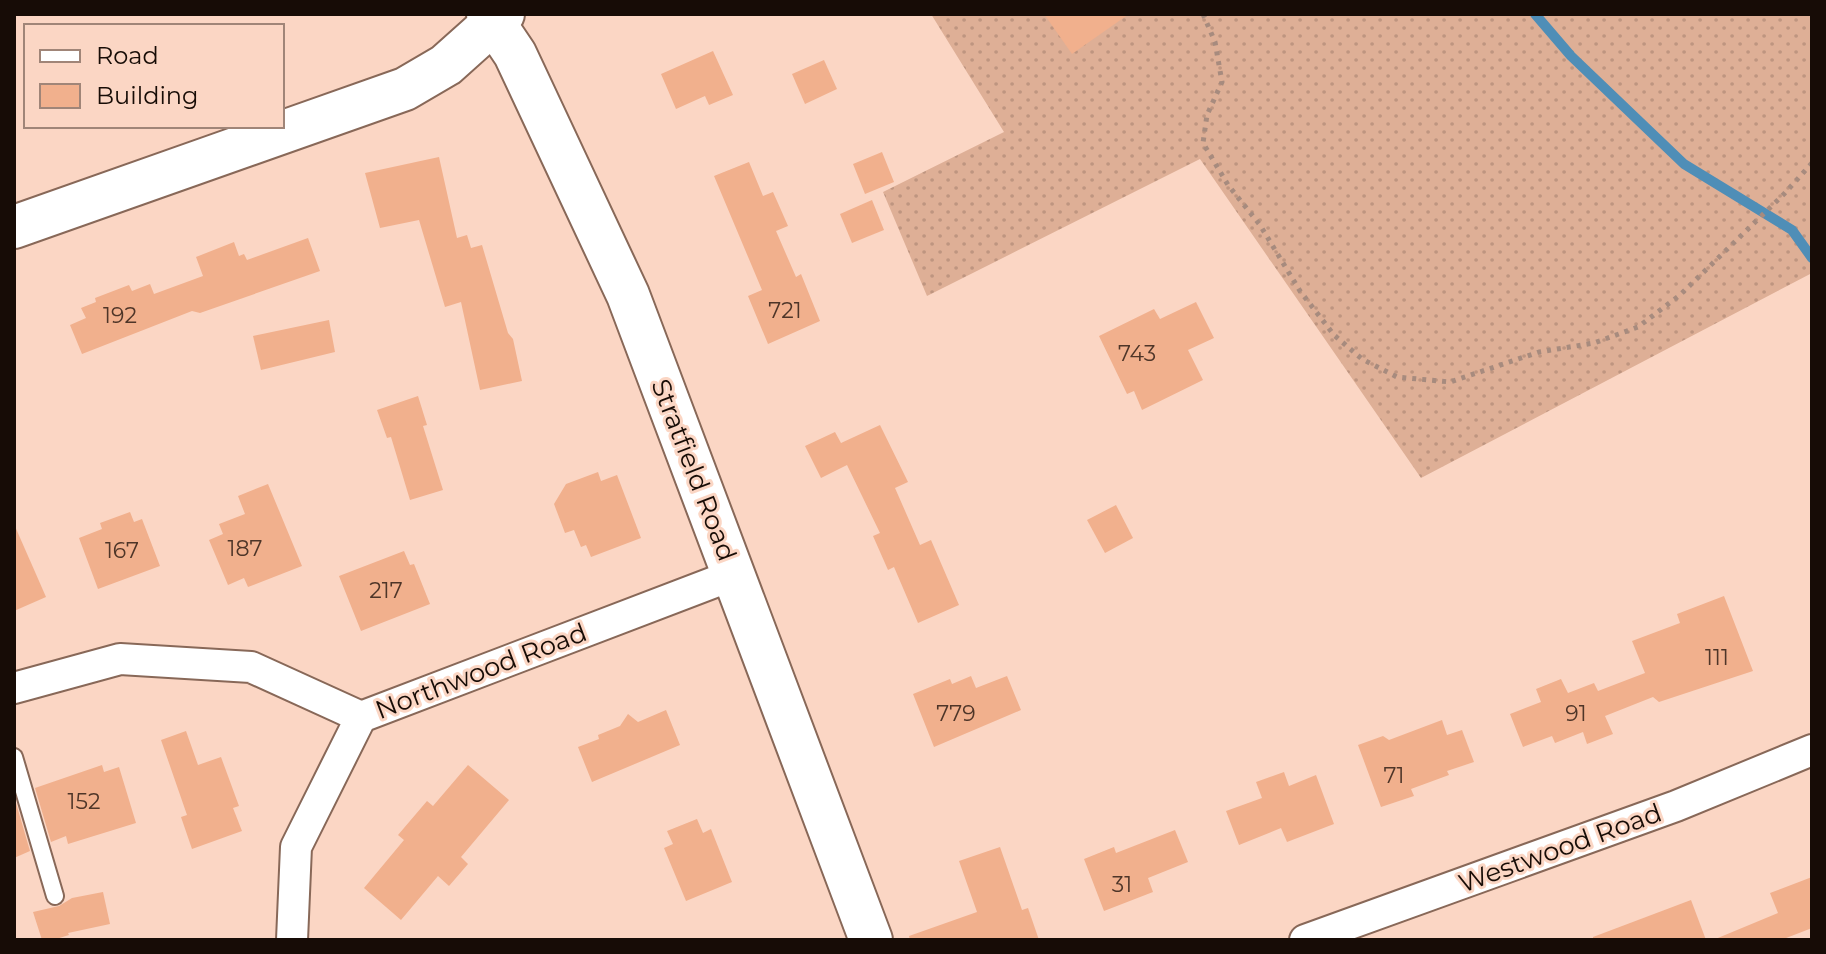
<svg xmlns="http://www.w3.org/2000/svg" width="1826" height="954" font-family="Montserrat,sans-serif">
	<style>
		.grass { fill: url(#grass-dots) }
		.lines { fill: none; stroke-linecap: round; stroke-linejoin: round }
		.stream { stroke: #4f8eb7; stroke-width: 10 }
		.building { fill: #f1b08d }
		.lane-casing { stroke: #886858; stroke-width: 20 }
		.street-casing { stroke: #886858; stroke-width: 34 }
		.secondary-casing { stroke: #886858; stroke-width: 46 }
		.path { stroke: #a78b7e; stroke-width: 5; stroke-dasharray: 4 6; stroke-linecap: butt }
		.lane { stroke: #fff; stroke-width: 16 }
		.street { stroke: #fff; stroke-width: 30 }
		.secondary { stroke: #fff; stroke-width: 42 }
		.labels { text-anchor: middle; stroke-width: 6; stroke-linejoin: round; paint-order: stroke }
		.number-label { font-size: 22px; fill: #4e3528 }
		.street-label { font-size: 26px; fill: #170c06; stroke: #fbd6c4 }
	</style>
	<defs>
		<pattern id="grass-dots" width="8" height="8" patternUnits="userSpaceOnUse" patternTransform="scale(2)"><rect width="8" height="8" fill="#deaf96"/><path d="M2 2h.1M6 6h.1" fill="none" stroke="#be9580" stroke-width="1.8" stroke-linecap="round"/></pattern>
	</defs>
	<rect width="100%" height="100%" fill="#fbd6c4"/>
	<polygon class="grass" points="931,14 1812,14 1812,273 1421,478 1200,159 927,296 883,192 1004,132"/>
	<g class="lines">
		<polyline class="stream" points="1535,14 1571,56 1684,164 1792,230 1812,258"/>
	</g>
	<g class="building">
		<polygon points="1044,14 1129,14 1072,54"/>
		<polygon points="713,51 733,95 709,105 705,96 676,109 661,74"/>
		<polygon points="824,60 837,89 805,104 792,74"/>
		<polygon points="882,152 894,182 865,194 853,164"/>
		<polygon points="439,157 457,238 467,235 471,248 482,245 508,333 513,339 522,381 480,390 461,302 445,307 419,220 380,228 365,173"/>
		<polygon points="749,162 763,196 773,192 781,210 788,226 776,231 796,277 801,274 820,321 768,344 748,296 762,290 714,176"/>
		<polygon points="872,200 884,230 852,243 840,214"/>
		<polygon points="308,238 320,271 200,313 192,311 82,354 70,325 86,318 81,308 96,302 95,298 129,285 132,291 150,284 154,294 203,276 196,257 234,242 239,256 244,254 247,260"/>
		<polygon points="1196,302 1214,338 1188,350 1203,380 1142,410 1134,391 1127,394 1099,336 1154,309 1160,319"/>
		<polygon points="329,320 335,352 261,370 253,336"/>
		<polygon points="418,396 427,425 423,426 443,490 410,500 391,437 387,438 377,410"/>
		<polygon points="880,425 908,482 895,488 920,545 931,540 959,605 918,623 894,567 888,570 873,536 880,533 847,465 821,478 805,446 835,432 841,443"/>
		<polygon points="598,472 601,481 617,475 641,538 591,557 586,545 581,547 574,530 565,533 554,504 566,484"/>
		<polygon points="268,484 302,566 248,587 244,578 228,585 209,540 223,534 219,524 245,514 238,496"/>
		<polygon points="1116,505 1133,538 1105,553 1087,520"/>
		<polygon points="130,512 134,522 142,519 160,566 98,589 79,538 102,529 100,523"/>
		<polygon points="14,524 46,597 14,611"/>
		<polygon points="404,551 410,565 414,564 430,604 361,631 339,576"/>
		<polygon points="1724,596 1753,671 1659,702 1653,697 1605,716 1613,734 1587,744 1583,732 1555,743 1552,736 1523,747 1510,714 1541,702 1536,689 1561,679 1568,693 1594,683 1598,691 1645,673 1632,641 1680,623 1677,614"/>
		<polygon points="971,676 976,688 1007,676 1021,710 934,747 913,694 950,679 952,684"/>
		<polygon points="666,710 680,745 592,782 578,747 599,739 598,735 620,726 628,714 638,722"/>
		<polygon points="1442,720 1447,735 1462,730 1474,762 1447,771 1449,775 1411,789 1414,796 1381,807 1358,745 1383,736 1389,740"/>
		<polygon points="186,731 198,765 221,757 239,806 233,808 242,831 192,849 181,817 187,815 161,740"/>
		<polygon points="102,765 104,772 119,767 136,823 68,844 66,836 51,842 35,788"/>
		<polygon points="468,765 509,800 461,857 468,864 449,886 438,876 401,920 364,888 404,840 398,835 427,801 433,806"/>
		<polygon points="1284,772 1289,786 1316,775 1334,824 1287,842 1281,828 1239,845 1226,811 1262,798 1256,782"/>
		<polygon points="14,796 30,851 14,858"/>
		<polygon points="697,819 703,833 711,829 732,882 686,901 664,848 673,844 667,831"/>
		<polygon points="1175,830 1188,862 1148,878 1153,892 1104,911 1084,859 1114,847 1116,853"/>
		<polygon points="1000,847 1022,910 1028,908 1039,940 910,940 909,936 977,912 959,861"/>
		<polygon points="1812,877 1812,928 1781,940 1713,940 1778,913 1770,893"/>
		<polygon points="103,892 110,924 68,933 69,935 53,940 42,940 33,912 59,906 72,898"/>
		<polygon points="1691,900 1706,940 1593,940 1593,937"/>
	</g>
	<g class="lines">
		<defs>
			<polyline id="lane" points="14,757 55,896"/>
			<g id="street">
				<polyline points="14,688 120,659 251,667 361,717"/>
				<polyline points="292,940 296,847 361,717 733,575"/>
				<polyline points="1305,940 1676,806 1812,750"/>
			</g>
			<g id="secondary">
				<polyline points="488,14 515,54 628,295 871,940"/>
				<polyline points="14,227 405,89 446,65 503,14"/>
			</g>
		</defs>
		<use href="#lane" class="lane-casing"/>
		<use href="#street" class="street-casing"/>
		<use href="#secondary" class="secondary-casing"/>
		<polyline class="path" points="1203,14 1215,42 1222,82 1207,115 1203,143 1228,185 1260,225 1300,291 1334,335 1362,359 1397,377 1450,382 1539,352 1594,343 1638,327 1680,295 1784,194 1812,163"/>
		<use href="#lane" class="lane"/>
		<use href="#street" class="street"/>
		<use href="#secondary" class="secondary"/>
	</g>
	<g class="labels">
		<g class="number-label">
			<text x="785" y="318">721</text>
			<text x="120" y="323">192</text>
			<text x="1137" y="361">743</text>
			<text x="245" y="556">187</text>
			<text x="122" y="558">167</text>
			<text x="386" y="598">217</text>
			<text x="1717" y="665">111</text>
			<text x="956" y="721">779</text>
			<text x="1576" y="721">91</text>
			<text x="1394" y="783">71</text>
			<text x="84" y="809">152</text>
			<text x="1122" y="892">31</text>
		</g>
		<g class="street-label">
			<text transform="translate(694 470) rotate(69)" y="9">Stratfield Road</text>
			<text transform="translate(481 671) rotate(-21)" y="9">Northwood Road</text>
			<text transform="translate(1560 848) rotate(-20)" y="9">Westwood Road</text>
		</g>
	</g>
	<rect width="1826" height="954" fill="none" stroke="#170c06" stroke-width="32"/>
	<rect x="24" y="24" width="260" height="104" fill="#fbd6c4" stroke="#a08578" stroke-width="2"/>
	<rect x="40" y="50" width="40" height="12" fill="#ffffff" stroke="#a08578" stroke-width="2"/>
	<text x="96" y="64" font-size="24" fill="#170c06">Road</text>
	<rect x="40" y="84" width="40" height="24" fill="#f1b08d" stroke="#a08578" stroke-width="2"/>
	<text x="96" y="104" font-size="24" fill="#170c06">Building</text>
</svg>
